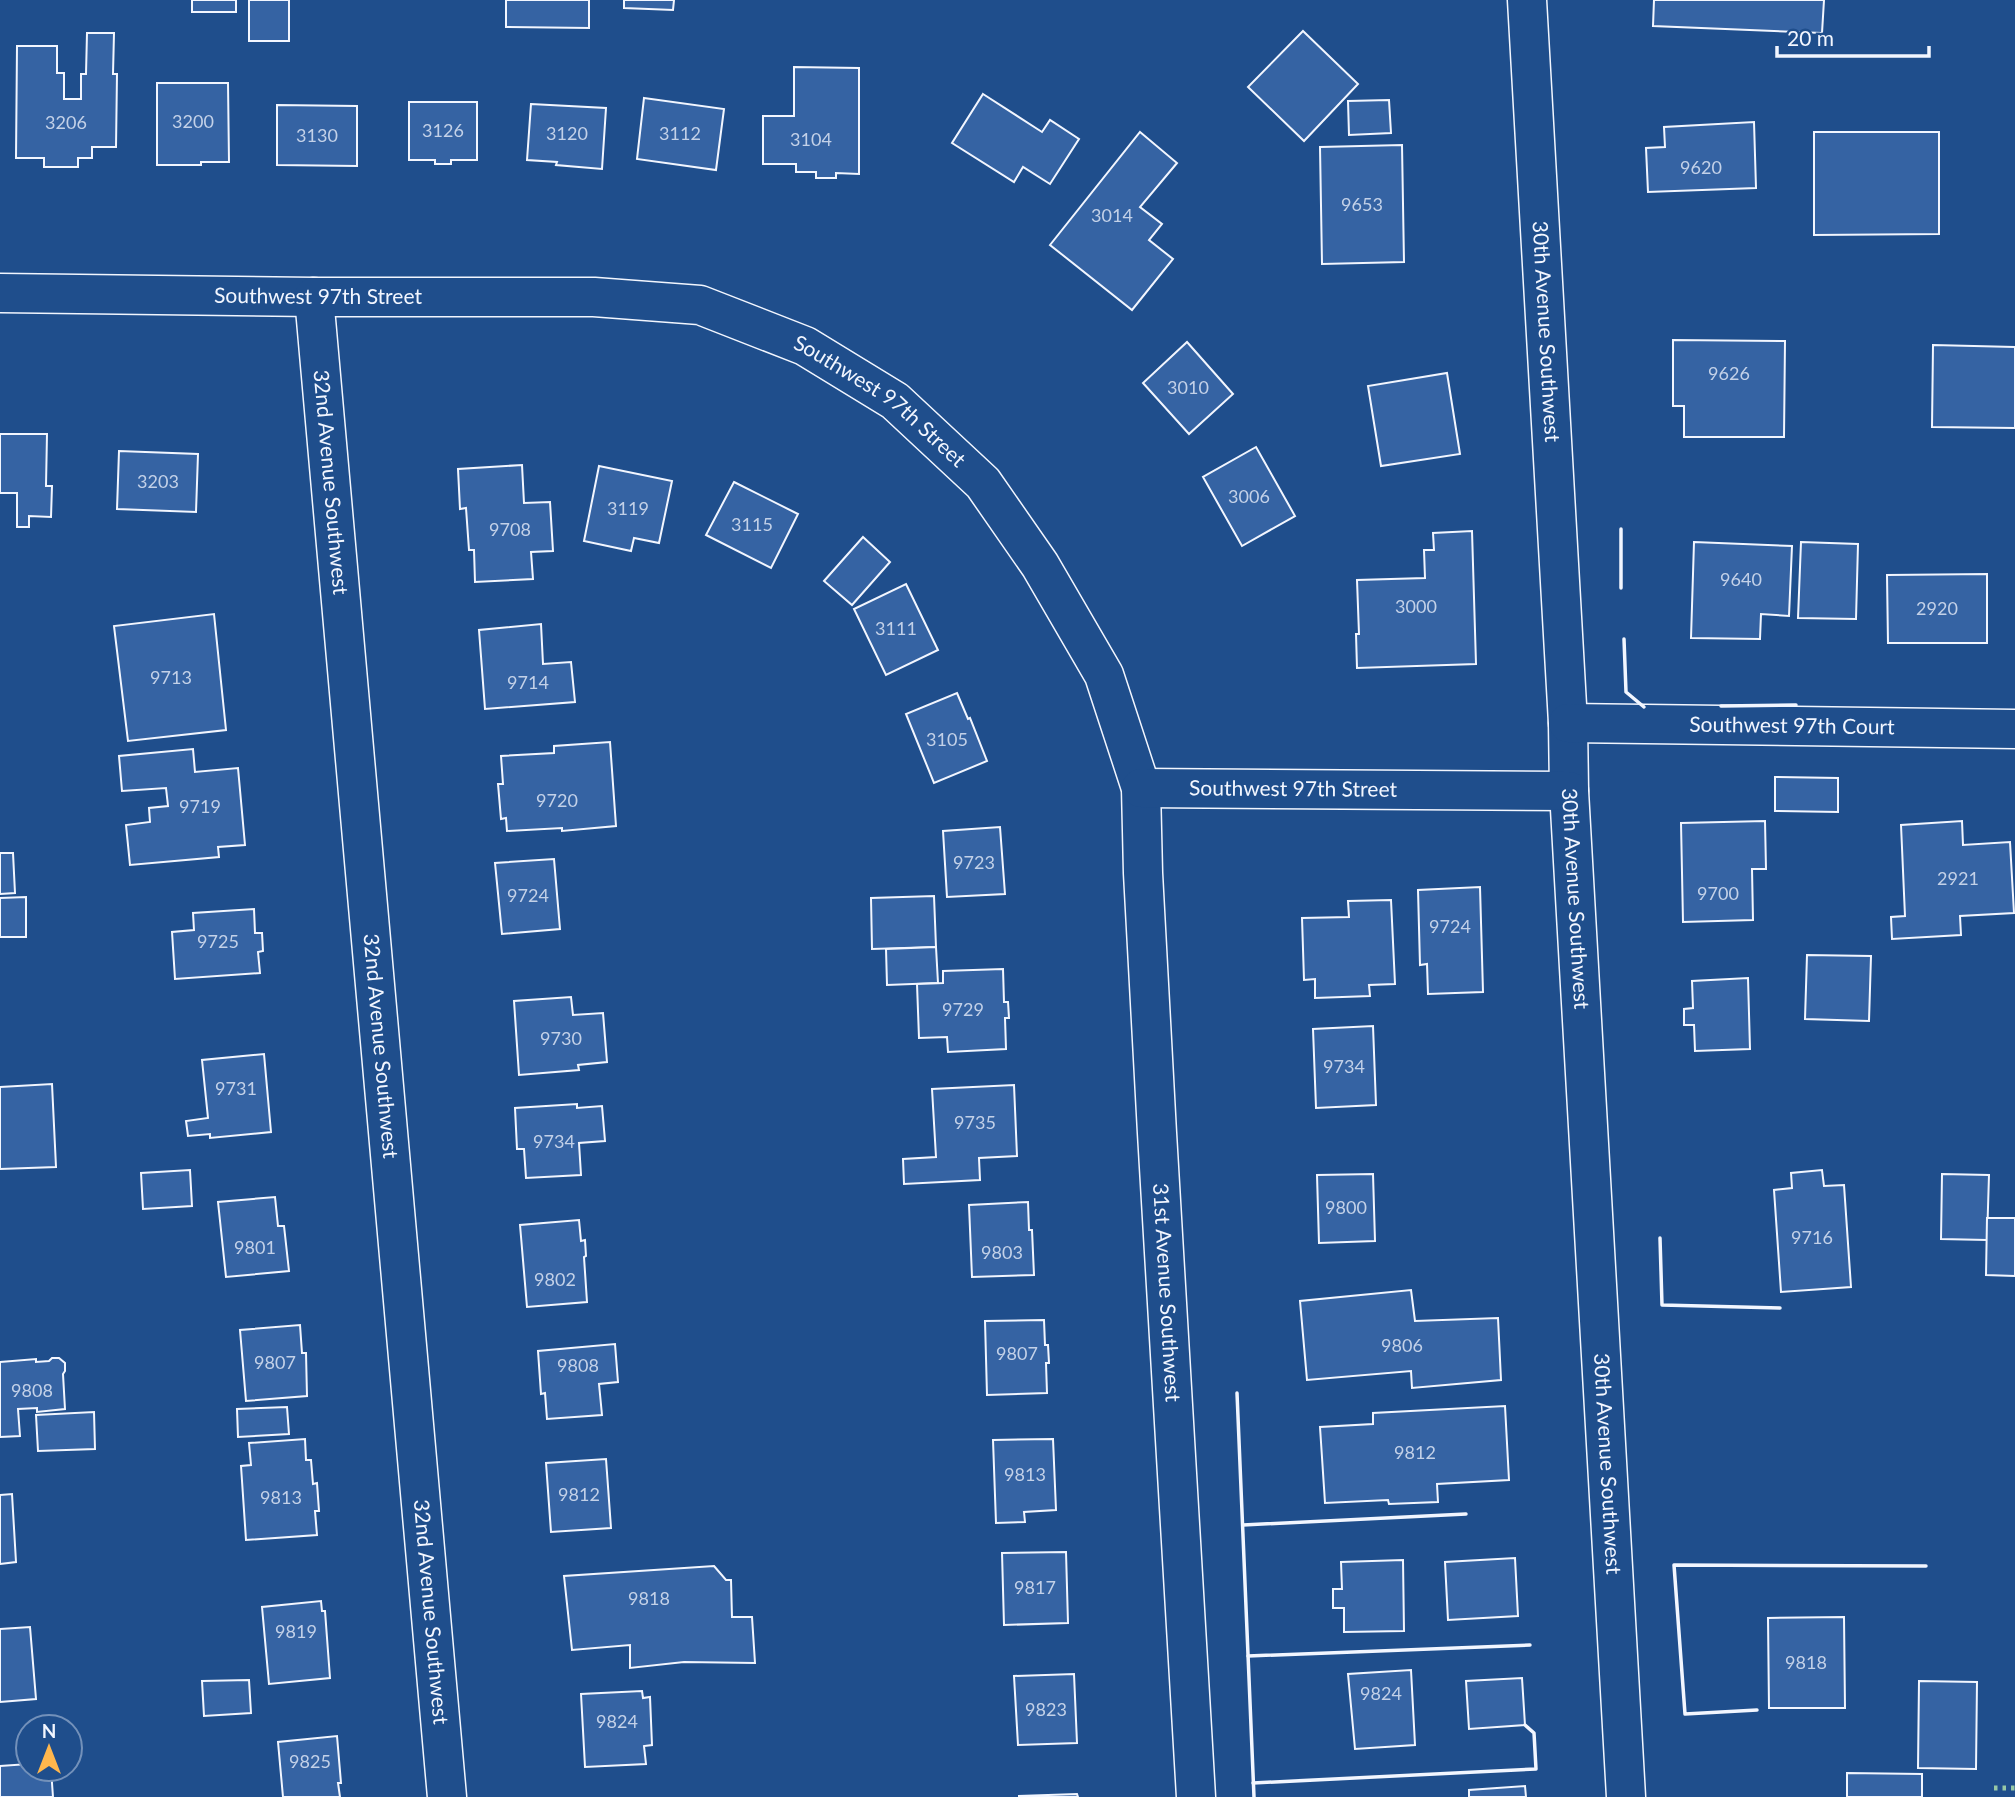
<svg xmlns="http://www.w3.org/2000/svg" width="2015" height="1797" font-family="Lato,sans-serif">
	<style>
		.building { fill: #3563a3; stroke: #f2f6ff; stroke-width: 2 }
		.lines { fill: none; stroke-linecap: round; stroke-linejoin: round }
		.minor-casing { stroke: #f2f6ff; stroke-width: 41 }
		.minor { stroke: #1f4e8c; stroke-width: 38 }
		.hedge { stroke: #97c8a6; stroke-width: 5; stroke-dasharray: 3.5 5; stroke-linecap: butt }
		.wall { stroke: #f2f6ff; stroke-width: 3.5 }
		.labels { text-anchor: middle; stroke-width: 5; stroke-linejoin: round; paint-order: stroke }
		.number-label { font-size: 18px; fill: #c3d1e8 }
		.street-label { font-size: 21px; fill: #f2f6ff; stroke: #1f4e8c }
	</style>
	<rect width="100%" height="100%" fill="#1f4e8c"/>
	<g class="building">
		<rect x="192" y="0" width="44" height="12"/>
		<rect x="249" y="0" width="40" height="41"/>
		<polygon points="506,0 589,0 589,28 506,27"/>
		<polygon points="624,0 674,0 673,10 624,8"/>
		<polygon points="1654,0 1824,0 1822,33 1653,26"/>
		<polygon points="1303,31 1358,84 1304,141 1248,87"/>
		<polygon points="87,33 114,33 113,74 117,74 116,147 92,147 92,158 78,158 78,167 44,167 44,158 16,158 17,46 57,46 57,73 64,73 64,99 81,99 81,74 86,74"/>
		<polygon points="794,67 859,68 859,174 836,173 836,178 816,178 816,172 796,172 796,164 763,164 763,116 794,116"/>
		<polygon points="157,83 228,83 229,162 201,162 201,165 157,165"/>
		<polygon points="983,94 1042,132 1050,120 1079,139 1050,184 1023,167 1014,182 952,143"/>
		<polygon points="644,98 724,109 716,170 637,159"/>
		<polygon points="1389,100 1391,133 1349,135 1348,101"/>
		<polygon points="409,102 477,102 477,160 451,160 451,164 435,164 435,160 409,160"/>
		<polygon points="531,104 606,108 602,169 556,165 557,162 527,160"/>
		<polygon points="277,105 357,106 357,166 277,165"/>
		<polygon points="1754,122 1756,188 1648,192 1646,148 1665,147 1664,127"/>
		<polygon points="1140,132 1177,163 1140,207 1162,224 1149,240 1173,259 1132,310 1050,245"/>
		<polygon points="1814,132 1939,132 1939,234 1814,235"/>
		<polygon points="1402,145 1404,262 1322,264 1320,147"/>
		<polygon points="1673,340 1785,341 1784,437 1684,437 1684,406 1673,406"/>
		<polygon points="1187,342 1233,394 1189,434 1143,383"/>
		<polygon points="1933,345 2015,347 2015,428 1932,427"/>
		<polygon points="1447,373 1460,454 1381,466 1368,386"/>
		<polygon points="0,434 47,434 46,486 52,486 51,517 29,516 29,527 17,527 17,493 0,493"/>
		<polygon points="1256,447 1295,516 1242,546 1203,477"/>
		<polygon points="119,451 198,454 196,512 117,509"/>
		<polygon points="522,465 524,503 550,502 553,551 531,552 533,579 475,582 474,550 469,550 466,508 460,509 458,469"/>
		<polygon points="599,466 672,481 659,543 634,538 631,551 584,541"/>
		<polygon points="734,482 798,514 771,568 706,535"/>
		<polygon points="1472,531 1476,664 1357,668 1356,634 1359,634 1357,580 1425,578 1424,550 1434,550 1433,533"/>
		<polygon points="863,537 890,562 852,605 824,581"/>
		<polygon points="1694,542 1792,546 1789,616 1761,614 1760,639 1691,638"/>
		<polygon points="1801,542 1858,544 1856,619 1798,618"/>
		<polygon points="1987,574 1987,643 1888,643 1887,575"/>
		<polygon points="906,584 938,650 886,675 854,609"/>
		<polygon points="214,614 226,730 128,741 114,626"/>
		<polygon points="541,624 543,664 571,662 575,702 485,709 479,630"/>
		<polygon points="957,693 968,719 970,718 987,761 934,783 906,714"/>
		<polygon points="610,742 616,826 562,831 562,828 507,831 506,818 501,819 498,784 503,784 501,756 554,753 554,746"/>
		<polygon points="193,749 195,772 238,768 245,845 218,847 219,857 130,865 126,825 150,822 149,808 168,806 166,788 122,791 119,756"/>
		<polygon points="1775,777 1838,778 1838,812 1775,811"/>
		<polygon points="1765,821 1766,869 1752,869 1753,920 1683,922 1681,823"/>
		<polygon points="1962,821 1963,845 2010,842 2014,913 1960,916 1961,935 1892,939 1891,917 1905,916 1901,825"/>
		<polygon points="1000,827 1005,894 947,897 943,831"/>
		<polygon points="0,853 13,853 15,893 0,894"/>
		<polygon points="554,859 560,929 502,934 495,863"/>
		<polygon points="1480,887 1483,992 1428,994 1427,964 1420,965 1418,890"/>
		<polygon points="934,896 936,947 872,949 871,898"/>
		<polygon points="26,897 26,937 0,937 0,898"/>
		<polygon points="1391,900 1395,984 1369,985 1370,996 1315,998 1315,979 1304,980 1302,918 1349,917 1348,901"/>
		<polygon points="254,909 255,933 262,933 263,951 258,952 260,973 175,979 172,932 194,930 193,913"/>
		<polygon points="936,947 938,983 887,985 886,949"/>
		<polygon points="1807,955 1871,956 1869,1021 1805,1019"/>
		<polygon points="1003,969 1004,1002 1008,1002 1009,1018 1005,1018 1006,1049 948,1052 947,1037 919,1038 917,984 943,983 943,971"/>
		<polygon points="1748,978 1750,1049 1695,1051 1694,1025 1684,1025 1684,1009 1693,1008 1692,981"/>
		<polygon points="571,997 573,1015 603,1013 607,1062 578,1065 579,1070 519,1075 514,1001"/>
		<polygon points="1373,1026 1376,1105 1316,1108 1313,1029"/>
		<polygon points="264,1054 271,1132 210,1138 210,1134 188,1136 186,1121 208,1118 202,1060"/>
		<polygon points="52,1084 56,1167 0,1169 0,1087"/>
		<polygon points="1014,1085 1017,1156 979,1158 980,1180 904,1184 903,1159 936,1157 932,1089"/>
		<polygon points="577,1104 577,1108 602,1106 605,1141 579,1143 581,1175 526,1178 524,1149 517,1149 515,1108"/>
		<polygon points="190,1170 192,1206 143,1209 141,1173"/>
		<polygon points="1822,1170 1824,1186 1844,1185 1851,1287 1781,1292 1774,1190 1792,1188 1791,1173"/>
		<polygon points="1373,1174 1375,1241 1319,1243 1317,1175"/>
		<polygon points="1942,1174 1989,1175 1987,1240 1941,1239"/>
		<polygon points="275,1197 278,1226 284,1226 289,1271 226,1277 218,1202"/>
		<polygon points="1028,1202 1029,1230 1032,1230 1034,1275 972,1277 969,1205"/>
		<polygon points="1987,1218 2015,1218 2015,1276 1986,1275"/>
		<polygon points="579,1220 581,1241 585,1240 586,1256 584,1257 587,1302 527,1307 520,1225"/>
		<polygon points="1411,1290 1415,1321 1498,1318 1501,1380 1412,1388 1411,1371 1307,1380 1300,1301"/>
		<polygon points="1044,1320 1045,1345 1048,1345 1049,1363 1046,1363 1047,1393 987,1395 985,1321"/>
		<polygon points="300,1325 302,1353 306,1353 307,1396 246,1401 240,1330"/>
		<polygon points="615,1344 618,1382 599,1384 602,1415 547,1419 545,1393 541,1394 538,1351"/>
		<polygon points="52,1358 59,1358 65,1363 65,1371 63,1374 65,1409 37,1412 37,1408 18,1409 20,1436 0,1437 0,1362 36,1359 36,1362 49,1361"/>
		<polygon points="1505,1406 1509,1480 1437,1484 1438,1502 1389,1504 1388,1500 1325,1503 1320,1427 1373,1424 1373,1413"/>
		<polygon points="287,1407 289,1434 238,1437 237,1409"/>
		<polygon points="94,1412 95,1449 38,1451 36,1415"/>
		<polygon points="305,1439 306,1460 311,1460 313,1484 317,1483 319,1511 315,1511 317,1535 246,1540 241,1466 251,1465 249,1443"/>
		<polygon points="1053,1439 1056,1510 1024,1512 1025,1522 996,1523 993,1440"/>
		<polygon points="606,1459 611,1528 551,1532 546,1463"/>
		<polygon points="12,1494 16,1562 0,1564 0,1495"/>
		<polygon points="1066,1552 1068,1623 1004,1625 1002,1553"/>
		<polygon points="1515,1558 1518,1616 1448,1620 1445,1562"/>
		<polygon points="1403,1560 1404,1631 1344,1632 1344,1608 1333,1608 1333,1589 1342,1589 1341,1562"/>
		<polygon points="714,1566 726,1580 731,1580 732,1617 752,1617 755,1663 684,1662 630,1668 630,1645 572,1650 564,1576"/>
		<polygon points="321,1601 322,1611 325,1611 330,1678 269,1684 262,1607"/>
		<polygon points="1844,1617 1845,1708 1769,1708 1768,1618"/>
		<polygon points="30,1627 36,1699 0,1702 0,1629"/>
		<polygon points="1411,1670 1415,1745 1355,1749 1348,1674"/>
		<polygon points="1074,1674 1077,1743 1018,1745 1014,1676"/>
		<polygon points="1522,1678 1525,1725 1469,1729 1466,1681"/>
		<polygon points="249,1680 251,1713 204,1716 202,1681"/>
		<polygon points="1919,1681 1977,1682 1976,1769 1918,1768"/>
		<polygon points="642,1691 643,1698 650,1697 652,1745 644,1746 646,1764 585,1767 581,1694"/>
		<polygon points="337,1736 341,1783 338,1783 340,1797 283,1797 278,1742"/>
		<polygon points="28,1764 28,1769 51,1769 53,1797 0,1797 0,1766"/>
		<polygon points="1847,1773 1922,1774 1922,1797 1847,1797"/>
		<polygon points="1525,1786 1526,1797 1469,1797 1469,1790"/>
		<polygon points="1077,1794 1078,1797 1019,1797 1019,1796"/>
	</g>
	<g class="lines">
		<defs>
			<g id="minor">
				<path id="s1" d="M1527,0L1568,723L1569,791L1626,1797"/>
				<path id="s2" d="M0,293L314,297H594L700,305L805,346L895,401L983,483L1040,565L1104,675L1141,788L1143,873L1157,1133L1196,1797"/>
				<path id="s3" d="M314,297L447,1797"/>
				<path id="s4" d="M1568,723L2015,729"/>
				<path id="s5" d="M1141,788L1569,791"/>
			</g>
		</defs>
		<use href="#minor" class="minor-casing"/>
		<use href="#minor" class="minor"/>
		<polyline class="hedge" points="1994,1788 2015,1788"/>
		<g class="wall">
			<polyline points="1621,529 1621,588"/>
			<polyline points="1624,639 1626,692 1644,707"/>
			<polyline points="1721,706 1796,705"/>
			<polyline points="1660,1238 1662,1305 1780,1308"/>
			<polyline points="1237,1393 1254,1797"/>
			<polyline points="1243,1525 1466,1514"/>
			<polyline points="1248,1656 1530,1645"/>
			<polyline points="1757,1710 1685,1714 1674,1565 1926,1566"/>
			<polyline points="1253,1783 1536,1769 1534,1733 1525,1725"/>
		</g>
	</g>
	<g class="labels">
		<g class="number-label">
			<text x="193" y="128">3200</text>
			<text x="66" y="129">3206</text>
			<text x="443" y="137">3126</text>
			<text x="567" y="140">3120</text>
			<text x="680" y="140">3112</text>
			<text x="317" y="142">3130</text>
			<text x="811" y="146">3104</text>
			<text x="1701" y="174">9620</text>
			<text x="1362" y="211">9653</text>
			<text x="1112" y="222">3014</text>
			<text x="1729" y="380">9626</text>
			<text x="1188" y="394">3010</text>
			<text x="158" y="488">3203</text>
			<text x="1249" y="503">3006</text>
			<text x="628" y="515">3119</text>
			<text x="752" y="531">3115</text>
			<text x="510" y="536">9708</text>
			<text x="1741" y="586">9640</text>
			<text x="1416" y="613">3000</text>
			<text x="1937" y="615">2920</text>
			<text x="896" y="635">3111</text>
			<text x="171" y="684">9713</text>
			<text x="528" y="689">9714</text>
			<text x="947" y="746">3105</text>
			<text x="557" y="807">9720</text>
			<text x="200" y="813">9719</text>
			<text x="974" y="869">9723</text>
			<text x="1958" y="885">2921</text>
			<text x="1718" y="900">9700</text>
			<text x="528" y="902">9724</text>
			<text x="1450" y="933">9724</text>
			<text x="218" y="948">9725</text>
			<text x="963" y="1016">9729</text>
			<text x="561" y="1045">9730</text>
			<text x="1344" y="1073">9734</text>
			<text x="236" y="1095">9731</text>
			<text x="975" y="1129">9735</text>
			<text x="554" y="1148">9734</text>
			<text x="1346" y="1214">9800</text>
			<text x="1812" y="1244">9716</text>
			<text x="255" y="1254">9801</text>
			<text x="1002" y="1259">9803</text>
			<text x="555" y="1286">9802</text>
			<text x="1402" y="1352">9806</text>
			<text x="1017" y="1360">9807</text>
			<text x="275" y="1369">9807</text>
			<text x="578" y="1372">9808</text>
			<text x="32" y="1397">9808</text>
			<text x="1415" y="1459">9812</text>
			<text x="1025" y="1481">9813</text>
			<text x="579" y="1501">9812</text>
			<text x="281" y="1504">9813</text>
			<text x="1035" y="1594">9817</text>
			<text x="649" y="1605">9818</text>
			<text x="296" y="1638">9819</text>
			<text x="1806" y="1669">9818</text>
			<text x="1381" y="1700">9824</text>
			<text x="1046" y="1716">9823</text>
			<text x="617" y="1728">9824</text>
			<text x="310" y="1768">9825</text>
		</g>
		<g class="street-label">
			<text dy="7" stroke="none"><textPath href="#s2" startOffset="318">Southwest 97th Street</textPath></text>
			<text dy="7" stroke="none"><textPath href="#s1" startOffset="332">30th Avenue Southwest</textPath></text>
			<text dy="7" stroke="none"><textPath href="#s2" startOffset="906">Southwest 97th Street</textPath></text>
			<text dy="7" stroke="none"><textPath href="#s3" startOffset="186">32nd Avenue Southwest</textPath></text>
			<text dy="7" stroke="none"><textPath href="#s4" startOffset="224">Southwest 97th Court</textPath></text>
			<text dy="7" stroke="none"><textPath href="#s5" startOffset="152">Southwest 97th Street</textPath></text>
			<text dy="7" stroke="none"><textPath href="#s1" startOffset="900">30th Avenue Southwest</textPath></text>
			<text dy="7" stroke="none"><textPath href="#s3" startOffset="752">32nd Avenue Southwest</textPath></text>
			<text dy="7" stroke="none"><textPath href="#s2" startOffset="1890">31st Avenue Southwest</textPath></text>
			<text dy="7" stroke="none"><textPath href="#s1" startOffset="1466">30th Avenue Southwest</textPath></text>
			<text dy="7" stroke="none"><textPath href="#s3" startOffset="1320">32nd Avenue Southwest</textPath></text>
		</g>
	</g>
	<g transform="translate(49 1748)"><circle r="33" fill="#1f4e8c" stroke="#7391ba" stroke-width="2"/>
	<path d="M0-5L12 26L0 18L-12 26Z" fill="#ffb74d"/>
	<text y="-10" font-size="19" font-weight="bold" text-anchor="middle" fill="#f2f6ff">N</text>
	</g>
	<path d="M1777 46v10h152v-10" fill="none" stroke="#f2f6ff" stroke-width="3.5"/>
	<text x="1787" y="46" font-size="21" fill="#f2f6ff" stroke="#1f4e8c" stroke-width="5" paint-order="stroke">20 m</text>
</svg>
